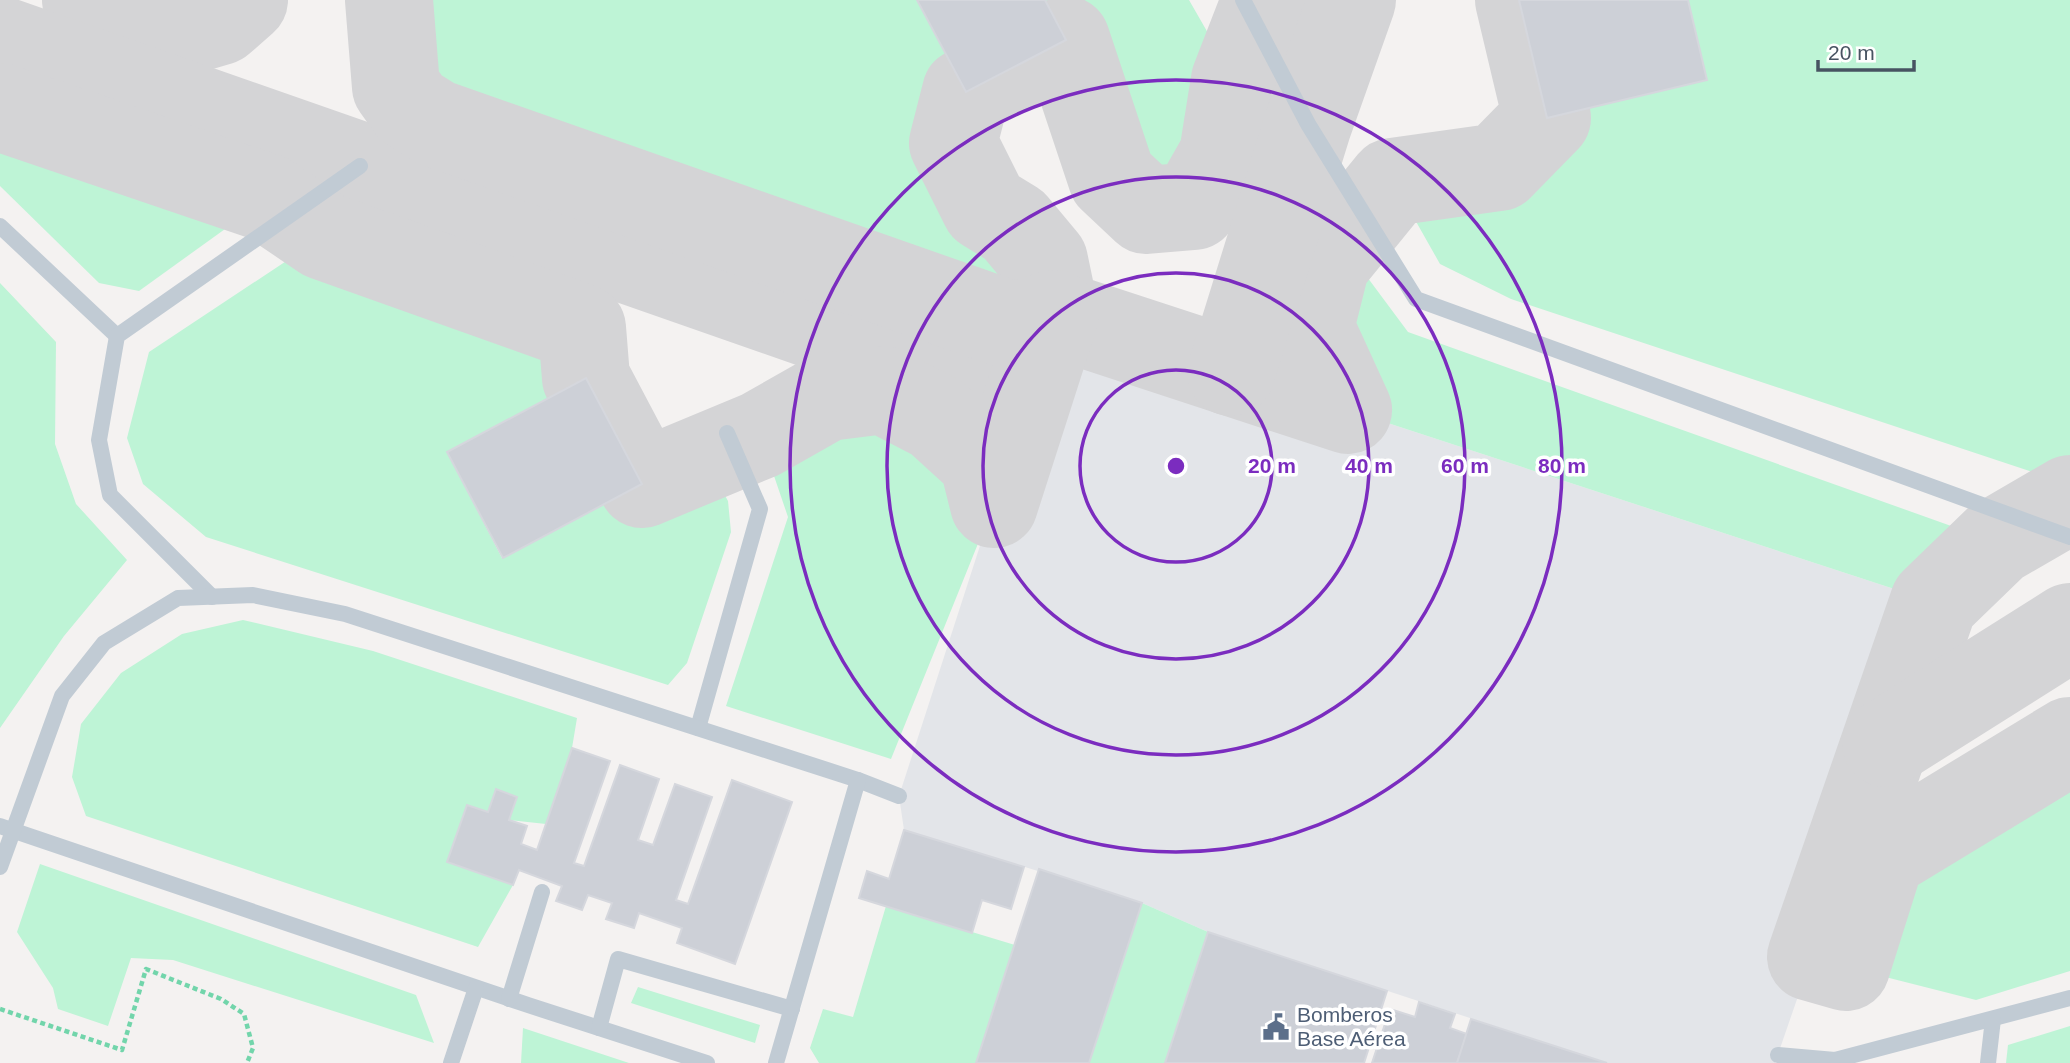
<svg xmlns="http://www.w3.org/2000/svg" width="2070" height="1063" font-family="Arial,sans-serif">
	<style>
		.airport { fill: #e3e5e9 }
		.green { fill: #bef4d6 }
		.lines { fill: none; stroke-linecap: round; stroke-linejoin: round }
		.taxiway { stroke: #d4d4d6; stroke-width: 88 }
		.building { fill: #cdd0d7; stroke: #d5d7dd; stroke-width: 2 }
		.path { stroke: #72d5ab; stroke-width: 4.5; stroke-dasharray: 5 3.5; stroke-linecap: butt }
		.lane { stroke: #c1cbd4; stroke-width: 16 }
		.ring { fill: none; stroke: #7b2cbf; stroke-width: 3.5 }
		.labels { text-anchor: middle; stroke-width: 7; stroke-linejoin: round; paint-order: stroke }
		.service-label { font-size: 21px; fill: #4e5e75; stroke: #fff; text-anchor: start }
		.centre { fill: #7b2cbf; stroke: #fff; stroke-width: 3.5 }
		.ring-label { font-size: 21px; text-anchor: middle; font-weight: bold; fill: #7b2cbf; stroke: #fff; stroke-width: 7; stroke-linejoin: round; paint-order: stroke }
	</style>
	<rect width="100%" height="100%" fill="#f4f2f1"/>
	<polygon class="airport" points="1055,314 1934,602 1775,1063 1607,1063 1208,932 1142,903 904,830 899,796"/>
	<g class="green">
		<polygon points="86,0 244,0 220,21 186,31"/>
		<polygon points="389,0 917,0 966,92 948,162 985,207 1014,225 1044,261 1055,314 1013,326 435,123 411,108 396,87"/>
		<polygon points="1045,0 1189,0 1235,80 1223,155 1194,206 1146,210 1112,178 1066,40"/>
		<polygon points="1688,0 2070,0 2070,475 2060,481 1511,299 1440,264 1401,195 1505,172 1547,118 1707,80"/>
		<polygon points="0,107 268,198 139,291 99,283 0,186"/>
		<polygon points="324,236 582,328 586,378 447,452 502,558 642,484 705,459 728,501 731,532 687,663 668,685 206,537 143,484 127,438 149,352"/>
		<polygon points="1353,258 1408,332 1996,542 1934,602 1348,410 1310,327 1326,263"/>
		<polygon points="0,283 56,342 55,444 76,504 127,560 64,636 0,728"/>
		<polygon points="883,390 937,418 983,460 994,504 891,759 726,706 788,517 760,435 827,397"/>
		<polygon points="243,620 373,651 577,718 572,748 546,824 509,820 517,797 496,789 488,812 467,805 447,862 513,885 478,947 86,816 72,777 81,724 121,673 182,634"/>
		<polygon points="2070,741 2070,971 1976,1000 1846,967 1881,856"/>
		<polygon points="40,864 416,995 434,1043 173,960 131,958 108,1026 58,1009 53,988 17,932"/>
		<polygon points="1142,903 1208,932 1165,1063 1089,1063"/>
		<polygon points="886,906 1015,945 976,1063 819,1063 810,1048 823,1009 853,1017"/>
		<polygon points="638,987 760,1025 755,1043 631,1003"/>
		<polygon points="2070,1026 2070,1063 2006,1063 2008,1045"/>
		<polygon points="523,1028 629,1063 521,1063"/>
	</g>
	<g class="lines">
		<g class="taxiway">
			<polyline points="86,0 186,31 220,21 244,0"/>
			<polyline points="1266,0 1235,80 1223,155 1194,206 1146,210 1112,178 1066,40 966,92 953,143 985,207 1014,225 1044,261 1055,314 1348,410 1310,327 1326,263 1392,182 1499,167 1547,118 1519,0"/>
			<polyline points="0,40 955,374"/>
			<polyline points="0,107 268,198 324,236 582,328 586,378 642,484 760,435 827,397 883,390 937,418 983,460 994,504 1055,314 1013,326 435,123 411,108 396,87 389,0"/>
			<polyline points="1231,372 1308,124 1352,0"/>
			<polyline points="2070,499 1996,542 1934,602 1811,957 1846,967 1881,856 2070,741"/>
			<polyline points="1886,743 2070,627"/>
		</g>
	</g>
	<g class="building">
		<polygon points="917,0 1045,0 1066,40 966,92"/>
		<polygon points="1519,0 1688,0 1707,80 1547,118"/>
		<polygon points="586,378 642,484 503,558 447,452"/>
		<polygon points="572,748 610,761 574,863 584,866 620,765 659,779 638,840 653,845 675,784 712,797 676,900 688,904 732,780 792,802 735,964 677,943 682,928 639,913 634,928 606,919 612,903 588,895 582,910 556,901 562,886 519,870 513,885 447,862 467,805 488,812 496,789 517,797 509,820 527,826 521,844 537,850"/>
		<polygon points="904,830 1024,867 1011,909 982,900 972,933 859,898 867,871 889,879"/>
		<polygon points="1039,869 1142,903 1089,1063 976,1063"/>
		<polygon points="1208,932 1387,991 1364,1063 1165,1063"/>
		<polygon points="1419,1002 1455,1014 1450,1028 1467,1034 1457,1063 1372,1063 1390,1009 1415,1017"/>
		<polygon points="1471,1019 1607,1063 1457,1063"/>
	</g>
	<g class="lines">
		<polyline class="path" points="0,1009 122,1050 146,969 221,999 244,1014 253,1048 247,1063"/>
		<g class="lane">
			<polyline points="1243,0 1308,124 1416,299 2070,537"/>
			<polyline points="0,226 117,336"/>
			<polyline points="212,597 110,495 99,440 117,336 360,166"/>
			<polyline points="698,728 760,509 727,433"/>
			<polyline points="858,780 899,796"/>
			<polyline points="0,826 528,1005 707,1063"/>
			<polyline points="0,867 62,696 104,643 178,598 253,595 345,614 858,780 776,1063"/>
			<polyline points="509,999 542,892"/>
			<polyline points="599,1028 618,959 792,1009"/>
			<polyline points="1778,1055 1835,1060 2070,998"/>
			<polyline points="451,1063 476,988"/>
			<polyline points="1988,1063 1993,1019"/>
		</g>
	</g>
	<g class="ring">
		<circle cx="1176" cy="466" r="96"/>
		<circle cx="1176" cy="466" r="193"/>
		<circle cx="1176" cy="466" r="289"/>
		<circle cx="1176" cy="466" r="386"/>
	</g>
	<defs>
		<symbol id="civic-bare" viewBox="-9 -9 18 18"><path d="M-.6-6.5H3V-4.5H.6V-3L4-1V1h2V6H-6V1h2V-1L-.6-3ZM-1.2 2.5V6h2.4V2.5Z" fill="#5c6f8a" stroke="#fff" stroke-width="2.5" paint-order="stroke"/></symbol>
	</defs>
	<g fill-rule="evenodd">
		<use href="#civic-bare" x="1257" y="1008" width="38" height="38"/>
	</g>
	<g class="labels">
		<g class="service-label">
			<text x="1297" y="1022">Bomberos<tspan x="1297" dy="24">Base Aérea</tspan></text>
		</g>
	</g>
	<circle cx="1176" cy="466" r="10" class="centre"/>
	<g class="ring-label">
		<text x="1272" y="473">20 m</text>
		<text x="1369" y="473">40 m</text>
		<text x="1465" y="473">60 m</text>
		<text x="1562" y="473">80 m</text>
	</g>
	<path d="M1818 60v10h96v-10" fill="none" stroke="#475361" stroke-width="3.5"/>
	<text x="1828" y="60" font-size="21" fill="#475361" stroke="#ffffff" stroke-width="5" paint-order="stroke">20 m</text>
</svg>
